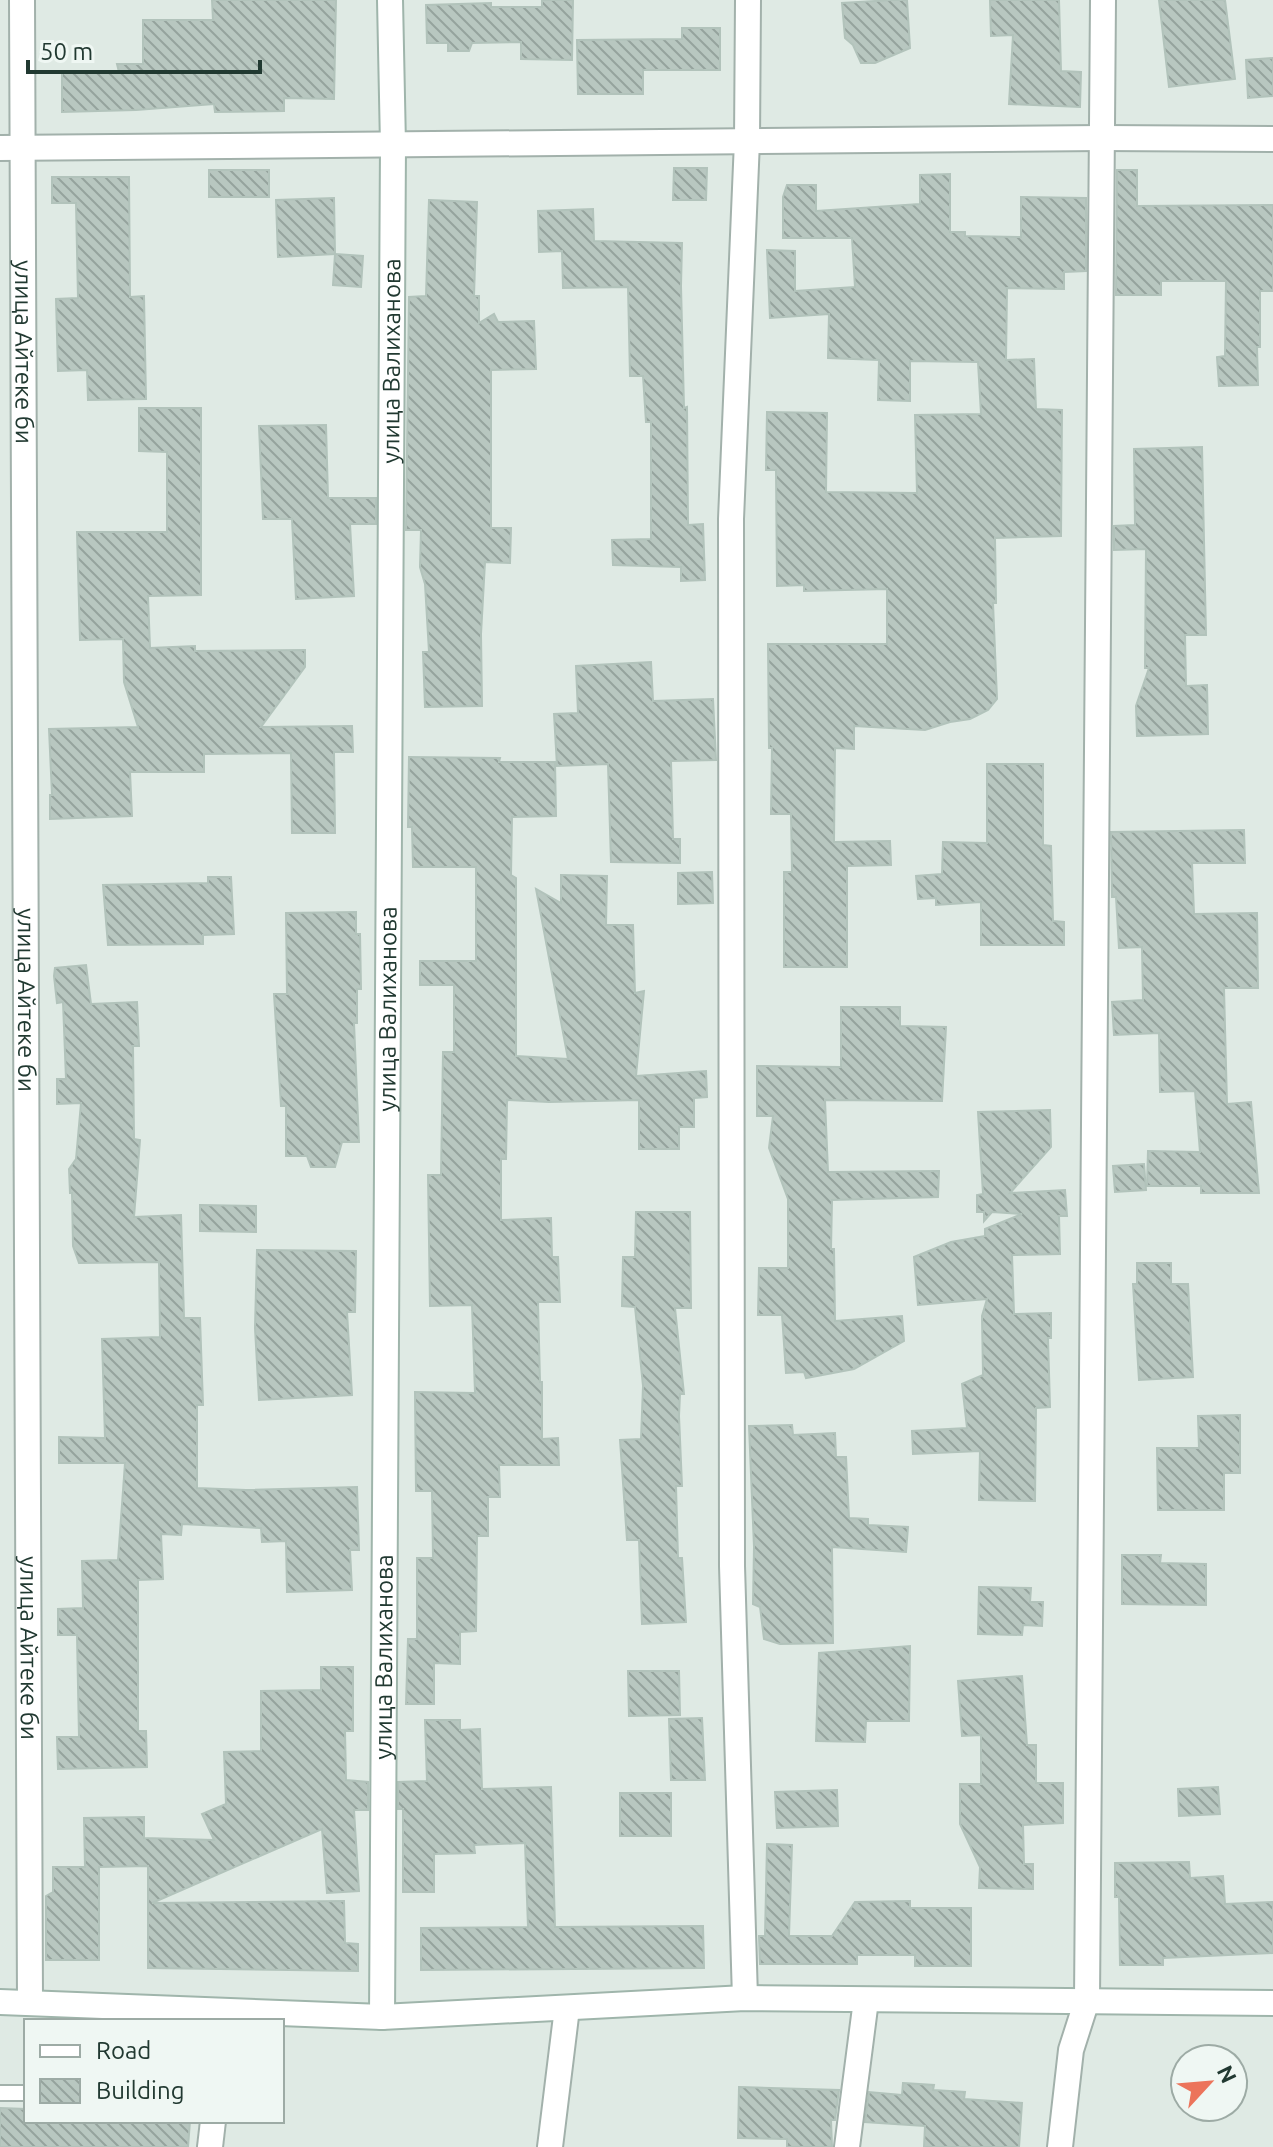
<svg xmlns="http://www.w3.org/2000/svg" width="1273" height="2147" font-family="Ubuntu,sans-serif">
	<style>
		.building { fill: url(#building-back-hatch); stroke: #b2c3bb; stroke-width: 2 }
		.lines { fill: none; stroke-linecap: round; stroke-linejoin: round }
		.lane-casing { stroke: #a2b1ab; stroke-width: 18 }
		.street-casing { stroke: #a2b1ab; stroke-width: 28 }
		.secondary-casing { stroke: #9fb5ab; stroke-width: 28 }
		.lane { stroke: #fff; stroke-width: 14 }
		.street { stroke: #fff; stroke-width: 24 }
		.secondary { stroke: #fff; stroke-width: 24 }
		.labels { text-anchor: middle; stroke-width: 8; stroke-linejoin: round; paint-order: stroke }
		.street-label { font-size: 24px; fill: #213931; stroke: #eff7f3 }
	</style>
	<defs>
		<pattern id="building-back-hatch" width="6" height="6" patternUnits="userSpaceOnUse" patternTransform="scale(2)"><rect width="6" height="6" fill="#b8c7c0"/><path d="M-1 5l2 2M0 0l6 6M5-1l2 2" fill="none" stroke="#95a39d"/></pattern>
	</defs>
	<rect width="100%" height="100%" fill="#dfeae4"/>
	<g class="building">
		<polygon points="212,0 336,0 334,99 284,98 284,111 215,112 214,104 136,110 62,112 62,72 119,72 117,64 143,64 143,20 213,20"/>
		<polygon points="542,0 573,0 572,60 521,59 521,42 472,43 469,51 448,51 448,43 427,43 426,5 491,3 491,7 542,7"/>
		<polygon points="892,0 907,0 910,48 875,63 861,63 853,45 845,38 842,3"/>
		<polygon points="990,0 1059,0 1061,71 1081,72 1080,107 1009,104 1013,35 991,36"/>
		<polygon points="1159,0 1225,0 1235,79 1169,87"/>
		<polygon points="682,28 720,28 720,70 643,70 643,94 578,94 577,40 682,39"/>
		<polygon points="1273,58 1273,96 1248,98 1246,60"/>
		<polygon points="674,168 707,168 706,200 673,200"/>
		<rect x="209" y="170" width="60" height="27"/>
		<polygon points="1117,170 1137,170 1137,206 1273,205 1273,291 1260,291 1260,347 1257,347 1258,385 1219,386 1217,357 1225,356 1226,281 1161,281 1161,295 1116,295"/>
		<polygon points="950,174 950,232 965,232 965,236 1021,237 1021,197 1086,198 1086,271 1064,272 1064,289 1007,288 1006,360 1034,359 1036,409 1062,410 1061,536 995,538 996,603 993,603 997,699 988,710 970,719 950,722 925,730 854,726 854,749 835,748 834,842 890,841 891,865 847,866 847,967 784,967 784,872 792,872 791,814 771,814 772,748 769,748 768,644 887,644 887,589 804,591 804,585 777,586 776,470 766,470 767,412 827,413 826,492 917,493 915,415 981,414 978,362 910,361 910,401 878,400 879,360 828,358 829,314 770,318 767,250 795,251 795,291 855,287 852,238 783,238 783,197 787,185 816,185 816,211 920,204 920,175"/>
		<polygon points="52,177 129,177 130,297 144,296 146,399 88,400 87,370 58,371 56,299 78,298 76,203 52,203"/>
		<polygon points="334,198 335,254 278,257 276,200"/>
		<polygon points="429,200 477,202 474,296 479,296 479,323 494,314 498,322 534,321 536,369 491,370 491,528 511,528 510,563 485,562 481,634 482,706 425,707 423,652 429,652 425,584 420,567 421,530 406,530 409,297 426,296"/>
		<polygon points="593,209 594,241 682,243 681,286 684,408 687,407 688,525 703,524 705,580 681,581 681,567 613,565 612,540 651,539 651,422 646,422 643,376 630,376 628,287 563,288 562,251 539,252 538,211"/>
		<polygon points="335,254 363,256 361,287 333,285"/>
		<polygon points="139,408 201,408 201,595 148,596 150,648 195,646 195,651 305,650 305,667 261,727 352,726 353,752 334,752 335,833 292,833 291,753 204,754 204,772 130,772 132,816 50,819 50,795 52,795 49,729 138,727 124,682 123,639 80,640 77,532 167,532 167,452 139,451"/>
		<polygon points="326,425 328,498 376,498 376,524 350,524 354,596 296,599 292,519 263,519 259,426"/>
		<polygon points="1202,447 1206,635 1185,635 1186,686 1207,685 1208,734 1137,736 1136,706 1149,668 1145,668 1146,549 1114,550 1114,526 1135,525 1134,449"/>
		<polygon points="651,662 653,701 713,699 716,760 671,761 673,839 680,839 680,863 611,862 608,764 557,766 554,714 578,713 576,666"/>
		<polygon points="409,757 500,758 499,762 555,762 556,816 512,817 511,875 516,878 516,1056 568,1059 536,889 561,903 561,875 607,876 606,925 633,925 635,993 644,991 636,1076 706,1071 707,1097 694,1098 694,1127 679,1127 679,1149 639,1149 639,1100 549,1102 507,1100 506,1159 501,1159 501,1220 551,1218 552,1257 558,1257 560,1302 538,1302 540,1382 542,1382 542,1439 558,1438 559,1465 499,1465 500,1497 488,1497 488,1536 477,1536 476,1631 460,1632 460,1664 434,1663 434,1704 406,1704 408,1639 417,1639 417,1558 433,1558 432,1491 416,1491 415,1392 475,1393 472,1305 430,1306 428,1175 441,1175 443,1052 454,1052 454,985 420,985 420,961 476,961 476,867 413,867 412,827 408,827"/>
		<polygon points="987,764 1043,764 1043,845 1051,846 1053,921 1064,922 1064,945 981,945 981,902 936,905 936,898 918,899 916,876 942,874 943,842 987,843"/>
		<polygon points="1244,830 1245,863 1192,863 1194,914 1257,913 1258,988 1224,988 1227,1104 1251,1102 1259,1193 1201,1193 1201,1186 1147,1186 1148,1151 1200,1152 1195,1091 1160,1092 1159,1033 1114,1035 1112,1002 1143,1000 1142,947 1119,948 1116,897 1112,897 1111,832"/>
		<polygon points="712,872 713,903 678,904 678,873"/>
		<polygon points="208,877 231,877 234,934 203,935 203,944 108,945 103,885 208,883"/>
		<polygon points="356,912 356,934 360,934 361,989 357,989 357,1023 354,1023 359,1142 342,1142 335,1167 311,1167 307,1156 286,1156 286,1106 281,1106 274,994 287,994 286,913"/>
		<polygon points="86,965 91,1004 137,1002 139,1046 133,1046 134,1139 140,1140 134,1217 181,1215 184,1318 200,1318 203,1405 197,1405 197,1488 246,1490 357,1487 359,1550 350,1550 352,1590 287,1592 286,1541 262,1542 261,1528 182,1524 181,1535 161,1534 163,1579 138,1580 138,1731 146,1731 147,1767 58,1769 57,1737 79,1737 77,1635 58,1635 58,1609 83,1608 82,1561 118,1560 125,1463 59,1463 59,1437 105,1438 102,1339 160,1337 159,1262 79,1263 73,1246 72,1193 70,1193 69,1169 76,1159 81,1103 57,1104 57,1079 66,1079 63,1002 57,1003 54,976 55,968"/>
		<polygon points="841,1007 900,1007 900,1026 946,1027 942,1101 825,1100 828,1172 939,1171 938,1197 832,1200 831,1249 834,1249 835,1321 902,1316 904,1341 854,1369 806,1378 804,1372 786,1373 782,1315 758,1315 759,1268 788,1268 788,1199 769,1148 773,1116 757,1116 757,1066 841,1067"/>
		<polygon points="1050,1110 1051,1147 1010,1193 1065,1190 1067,1216 1059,1216 1060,1254 1012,1255 1014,1314 1051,1313 1051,1338 1048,1338 1050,1407 1036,1408 1035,1501 979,1500 980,1451 913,1454 912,1431 967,1428 962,1384 983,1375 982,1316 987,1299 918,1305 914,1257 951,1242 985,1236 985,1229 1022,1214 992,1212 984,1221 984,1212 977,1212 977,1195 983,1194 978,1112"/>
		<polygon points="1144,1164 1146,1190 1115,1192 1113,1166"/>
		<polygon points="200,1205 256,1206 256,1232 200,1231"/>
		<polygon points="636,1212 690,1212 691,1308 675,1308 684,1394 680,1394 679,1416 682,1486 676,1486 678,1558 682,1558 686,1622 642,1624 639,1540 627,1540 620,1440 641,1439 643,1386 635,1307 622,1306 623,1257 635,1257"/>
		<polygon points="257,1250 356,1251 355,1312 347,1312 352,1395 259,1400 255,1328"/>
		<polygon points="1137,1263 1171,1263 1171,1284 1188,1284 1193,1377 1139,1380 1133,1284 1137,1284"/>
		<polygon points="1240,1415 1240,1473 1224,1473 1224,1510 1158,1510 1157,1448 1199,1448 1198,1416"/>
		<polygon points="792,1425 793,1435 835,1433 836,1457 846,1457 849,1518 868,1519 868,1525 908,1527 906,1552 832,1547 833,1643 780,1644 764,1639 760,1607 753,1604 754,1547 749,1426"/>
		<polygon points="1122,1555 1161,1555 1160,1563 1206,1564 1206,1605 1122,1604"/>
		<polygon points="979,1587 1031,1588 1030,1602 1043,1602 1042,1626 1023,1625 1022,1635 978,1634"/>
		<polygon points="910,1646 909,1721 866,1721 865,1742 816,1741 819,1653"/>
		<polygon points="321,1667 353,1667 353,1731 345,1731 346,1780 368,1782 368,1810 354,1810 359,1891 327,1893 322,1829 152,1903 344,1901 345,1943 358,1944 358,1971 148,1968 148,1866 99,1867 99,1960 46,1960 46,1896 53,1892 53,1867 85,1867 84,1818 144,1817 144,1838 214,1840 202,1814 226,1804 224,1752 261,1751 261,1691 321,1690"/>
		<polygon points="628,1671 679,1671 680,1715 629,1716"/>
		<polygon points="1022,1676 1027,1745 1036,1745 1036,1783 1063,1783 1063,1823 1023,1825 1024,1864 1033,1864 1033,1889 979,1888 980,1867 960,1824 960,1784 981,1784 981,1735 962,1736 958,1681"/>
		<polygon points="702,1718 705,1780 671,1780 669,1719"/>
		<polygon points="425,1720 460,1720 460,1730 480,1729 482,1789 551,1787 555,1927 703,1926 704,1968 421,1970 421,1928 528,1927 525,1843 474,1845 475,1853 434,1854 434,1892 403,1892 403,1809 398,1809 398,1782 427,1781"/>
		<polygon points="1218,1787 1220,1814 1179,1816 1178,1789"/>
		<polygon points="837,1790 838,1826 777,1828 775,1792"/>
		<rect x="620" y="1793" width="51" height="43"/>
		<polygon points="767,1844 792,1845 789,1936 832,1936 855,1902 910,1901 910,1908 971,1908 971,1966 915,1966 915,1955 857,1955 857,1964 760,1964 759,1936 765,1936"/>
		<polygon points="1189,1862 1190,1878 1223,1876 1225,1904 1273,1902 1273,1953 1163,1958 1163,1965 1120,1965 1119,1897 1115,1897 1115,1863"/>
		<polygon points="903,2083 934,2085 933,2090 965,2092 964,2099 1022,2103 1019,2147 924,2147 925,2126 865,2122 869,2092 902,2095"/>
		<polygon points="739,2087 839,2090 835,2120 831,2120 832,2147 787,2147 787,2139 738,2138"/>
		<polygon points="0,2108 26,2109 26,2121 190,2121 188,2147 0,2147"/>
	</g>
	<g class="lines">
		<defs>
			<polyline id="lane" points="0,2093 26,2093"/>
			<g id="street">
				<path id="s1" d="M22,0L30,2001"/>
				<polyline points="0,148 1102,138 1273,139"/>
				<polyline points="745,1998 732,1566 731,519 747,141 748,0"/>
				<polyline points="210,2147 213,2121"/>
				<polyline points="550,2147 567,2008"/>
				<polyline points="847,2147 866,2000"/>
				<polyline points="1060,2147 1071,2050 1087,2000 1103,0"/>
			</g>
			<g id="secondary">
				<polyline points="0,2002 382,2017 745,1998 1273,2003"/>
				<path id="s2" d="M382,2017L393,145L390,0"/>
			</g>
		</defs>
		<use href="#lane" class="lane-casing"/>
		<use href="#street" class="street-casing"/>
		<use href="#secondary" class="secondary-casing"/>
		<use href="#lane" class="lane"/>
		<use href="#street" class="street"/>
		<use href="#secondary" class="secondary"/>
	</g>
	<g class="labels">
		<g class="street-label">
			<text dy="8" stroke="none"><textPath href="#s1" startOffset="352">улица Айтеке би</textPath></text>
			<text dy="8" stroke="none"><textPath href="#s2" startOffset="1656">улица Валиханова</textPath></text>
			<text dy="8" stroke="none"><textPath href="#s1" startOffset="1000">улица Айтеке би</textPath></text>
			<text dy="8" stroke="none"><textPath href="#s2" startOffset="1008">улица Валиханова</textPath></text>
			<text dy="8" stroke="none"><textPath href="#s1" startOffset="1648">улица Айтеке би</textPath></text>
			<text dy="8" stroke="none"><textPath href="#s2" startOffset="360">улица Валиханова</textPath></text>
		</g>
	</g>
	<rect x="24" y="2019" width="260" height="104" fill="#eff7f3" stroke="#9daba5" stroke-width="2"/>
	<rect x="40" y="2045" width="40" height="12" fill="#ffffff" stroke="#9daba5" stroke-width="2"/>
	<text x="96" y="2059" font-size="24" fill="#213931">Road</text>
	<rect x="40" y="2079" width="40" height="24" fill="url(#building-back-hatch)" stroke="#9daba5" stroke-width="2"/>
	<text x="96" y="2099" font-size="24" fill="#213931">Building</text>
	<g transform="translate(1209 2083) rotate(64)"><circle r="38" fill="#eff7f3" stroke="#9daba5" stroke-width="2"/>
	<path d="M0-6L14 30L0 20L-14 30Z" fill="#ec745b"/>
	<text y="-12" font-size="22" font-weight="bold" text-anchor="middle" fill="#213931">N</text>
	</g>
	<path d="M28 60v12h232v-12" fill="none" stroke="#213931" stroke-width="4"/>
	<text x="40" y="60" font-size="24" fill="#213931" stroke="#eff7f3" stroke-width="6" paint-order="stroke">50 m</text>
</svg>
